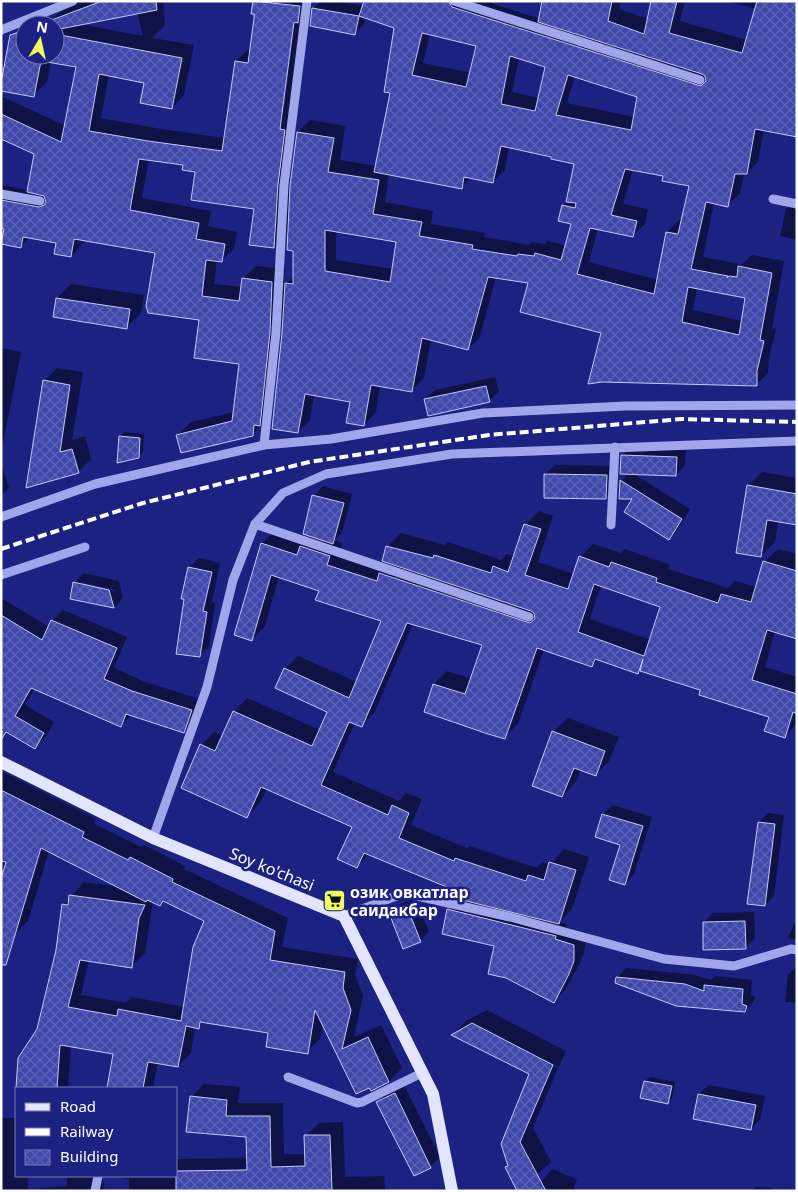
<svg xmlns="http://www.w3.org/2000/svg" width="798" height="1192" font-family="'Noto Sans',sans-serif">
	<style>
		.shadow { fill: #0007; fill-rule: evenodd }
		.building { fill: url(#building-cross-hatch); stroke: #c4c9f8; fill-rule: evenodd }
		.lines { fill: none; stroke-linecap: round; stroke-linejoin: round }
		.minor { stroke: #a0a6ea; stroke-width: 9 }
		.major { stroke: #e3e4fe; stroke-width: 12 }
		.rail { stroke: #fff; stroke-width: 4; stroke-dasharray: 9 4; stroke-linecap: butt }
		.labels { text-anchor: middle; stroke-width: 5; stroke-linejoin: round; paint-order: stroke }
		.street-label { font-size: 16px; fill: #fff; stroke: #1b2282 }
		.poi-label { font-size: 16px; font-weight: bold; fill: #fff; stroke: #1b2282; text-anchor: start }
	</style>
	<defs>
		<pattern id="building-cross-hatch" width="8" height="8" patternUnits="userSpaceOnUse" patternTransform="scale(1.25)"><rect width="8" height="8" fill="#3f47aa"/><path d="M0 0l8 8M0 8l8-8" fill="none" stroke="#5c63b7"/></pattern>
	</defs>
	<rect width="100%" height="100%" fill="#1b2282"/>
	<g class="shadow">
		<path d="M73,1H163L165,25L152,38L194,45L184,95L172,108L146,82L109,75L101,118L161,129L225,138L236,61L249,49H251L255,18L254,1H311L290,171L289,188H291L298,132L310,120L345,126L340,160L377,166L391,92L395,27L365,17L364,24L355,33L314,8L321,1H335L363,6L365,1H489L488,2L540,19L543,1H621L619,9L648,19L652,1H685L680,21L747,40L756,9L727,1H797L764,129L758,162L746,174H744L740,193L728,205L714,203L703,257L739,264V267L752,255L784,261L772,328L776,329L769,358L768,373L756,385L603,332L530,282L496,277L480,337L468,349L431,339L424,378L412,390L380,385L376,412L364,425L352,401L314,394L310,420L298,432L284,317H282L272,412L265,419V422L252,435H178L191,422L234,412L240,363L200,319L157,252L84,239L83,243L71,256L58,242L30,237L20,247L5,231L1,230V185L28,190L35,153L1,137V96L66,126L77,66L51,61L47,82L34,95L16,34L25,26V55H55V25H26L29,21L41,17L53,19ZM137,12L143,36L80,24ZM430,34L478,45L471,73L423,63ZM519,58L547,67L540,98L512,92ZM575,76L639,96L634,117L567,103ZM509,147L553,156L576,163L568,201L563,205L572,223L566,246L548,241L545,244L531,242L529,245L484,237L485,233L431,224L433,211L385,202L389,173L461,187L471,178L493,182L505,170ZM149,159L184,164L255,208L274,247L289,232L294,250V276L284,286L285,269L256,266L243,279L242,287L214,284L217,260L222,261L234,248L237,232L208,226L211,211L142,198ZM633,169L665,175L690,185L682,221L679,220L667,232L658,280L589,262L598,228L632,236L645,224L648,209L623,204ZM336,231L397,241L393,269L336,260ZM697,288L746,297L742,321L693,310Z"/>
		<polygon points="797,198 797,240 780,236 786,209"/>
		<polygon points="71,284 144,295 141,313 127,327 54,316 57,298"/>
		<polygon points="1,348 21,352 1,453"/>
		<polygon points="57,368 83,372 72,440 85,436 91,459 78,472 27,487 44,381"/>
		<polygon points="495,377 499,392 489,401 425,399 435,390"/>
		<polygon points="124,432 144,434 143,452 138,457 120,437"/>
		<polygon points="632,446 686,448 685,465 676,475 632,473 690,509 678,529 669,538 621,481 629,473 622,456"/>
		<polygon points="1,463 9,488 1,496"/>
		<polygon points="555,465 616,466 615,488 606,497 545,474"/>
		<polygon points="762,472 797,478 797,524 778,521 775,542 761,556 748,486"/>
		<path d="M323,486L352,494L342,533L335,540L342,543L340,552L386,567L391,562L387,547L401,533L445,545L448,542L501,560L507,554L515,556L526,524L539,511L553,516L538,562L574,574L580,557L593,544L621,553L625,549L670,565L668,569L728,588L735,581L757,587L764,562L778,549L797,554V637L775,631L765,667L797,677V724L784,736L771,716L702,689L640,670L638,673L598,659L592,666L544,649L518,724L504,737L434,684L447,671L472,679L483,645L413,624L374,713L361,726L355,723L333,772L399,801L406,793L422,799L411,825L467,848L470,846L537,868L542,862L550,865L564,849L589,857L572,909L560,922L567,924L566,927L586,933L585,948L581,961L566,989L554,1001L496,945L448,910L460,898L453,891L455,889L369,854L356,867L353,826L267,788L260,803L247,816L201,745L214,732L224,736L234,712L247,698L320,730L329,711L285,669L298,656L357,682L382,621L321,590L279,576L265,626L252,640L235,634L262,543L276,530L307,541L312,535L314,496ZM601,585L661,606L651,640L590,619Z"/>
		<polygon points="199,558 220,563 212,602 215,603 209,647 199,656 189,568"/>
		<path d="M84,573L119,581L123,598L114,607L72,598L75,582ZM80,582L116,590L115,592L80,584Z"/>
		<polygon points="3,599 49,627 52,621 63,610 127,637 114,668 143,681 202,700 194,720 184,731 132,715 120,726 35,688 25,705 54,722 46,736 35,747 1,727 1,600"/>
		<polygon points="568,718 619,737 609,761 595,775 581,770 576,782 562,796 553,732"/>
		<path d="M1,771L96,819L94,824L141,847L144,845L185,866L184,869L288,918L282,947L358,959L355,974L363,996L354,1037L381,1025L402,1068L389,1081L371,1089L323,1024L320,1039L307,1052L269,1032L204,1021L198,1027H195L191,1053L178,1066L158,1062L153,1088H108L114,1053L71,1046L68,1088H17L19,1058L38,1029L57,950L64,905L84,882L120,887L49,851L28,921L14,934L1,930ZM153,901L160,904L164,901L206,920L185,1007L132,997L126,1003L81,995L89,960L132,966L145,953Z"/>
		<polygon points="613,805 652,817 634,874 625,884 621,844 603,814"/>
		<polygon points="768,813 784,815 774,896 765,905 749,903 759,822"/>
		<polygon points="416,898 429,932 420,941 391,914 400,904"/>
		<polygon points="754,912 755,938 745,948 704,922 713,913"/>
		<polygon points="797,918 797,940 788,938"/>
		<polygon points="797,966 797,1003 785,1002 788,975"/>
		<polygon points="626,968 695,975 711,980 715,976 752,980 751,995 755,997 754,1001 745,1011 617,978"/>
		<polygon points="487,1010 566,1051 559,1067 542,1058 542,1061 558,1068 533,1128 551,1162 537,1175 507,1167 509,1165 530,1073 453,1034 466,1021"/>
		<polygon points="650,1077 675,1082 672,1098 668,1103 642,1097 645,1081"/>
		<polygon points="204,1084 240,1087 238,1103 283,1103 284,1154 306,1154 306,1136 319,1123 343,1122 345,1177 384,1176 385,1191 129,1191 129,1176 127,1179 111,1176 176,1176 253,1172 253,1169 176,1170 176,1159 248,1158 248,1136 191,1097"/>
		<polygon points="404,1085 440,1157 430,1167 378,1102 387,1093"/>
		<polygon points="709,1085 765,1096 760,1120 751,1129 699,1094"/>
		<polygon points="16,1109 16,1176 28,1176 28,1189 67,1186 67,1176 101,1176 104,1183 103,1191 1,1191 1,1118 16,1118"/>
		<polygon points="552,1169 577,1179 573,1189 578,1191 533,1191"/>
		<polygon points="756,1187 772,1188 771,1191 752,1191"/>
	</g>
	<g class="building">
		<polygon points="102,1 156,1 157,10 55,30 55,25 50,25 49,21"/>
		<polygon points="253,1 300,6 298,23 294,22 280,129 285,130 278,184 274,248 249,245 254,209 191,200 195,172 182,170 183,165 139,159 130,210 199,223 196,239 225,244 222,262 206,260 202,296 239,301 242,278 272,282 270,332 260,426 254,425 253,436 181,453 176,435 232,421 239,364 194,358 199,320 148,313 146,306 155,253 74,239 71,257 54,254 56,243 23,237 21,248 1,244 4,229 1,228 1,200 39,207 44,205 46,202 44,196 27,192 34,154 1,139 1,114 61,142 76,67 41,61 34,97 1,91 1,83 10,35 25,30 25,55 55,55 55,34 182,58 172,109 140,103 144,83 99,74 89,131 148,141 222,151 235,61 248,63 254,18 254,14 251,14"/>
		<path d="M364,1H448L452,7L701,86L706,81L705,76L702,74L538,22L542,1H612L608,21L644,34L651,1H677L669,33L742,53L757,1H797V137L755,129L747,174H735L728,207L706,202L691,269L728,276L727,278L729,276L737,277L738,266L772,273L760,340L764,341L757,371V386L602,382L588,384L601,333L520,312L528,283L488,277L468,350L422,338L412,392L371,385L364,426L346,423L350,402L305,394L298,433L272,429L282,333L285,283L293,284V251L287,250L290,186L297,132L334,138L328,172L379,180L373,214L422,222L419,236L473,245L472,249L517,256L518,254L534,256L535,253L561,260L571,224L558,221L562,205L575,208L576,203L566,202L574,164L551,159V157L501,146L493,183L464,177L462,189L374,172L390,93L384,92L394,28L359,16ZM422,33L476,46L466,87L412,75ZM510,56L545,67L535,111L501,104ZM568,75L637,97L631,130L556,115ZM625,169L663,176L662,181L689,186L678,234L666,232L654,294L577,274L590,228L633,237L637,221L611,215ZM325,230L396,242L390,282L325,271ZM688,287L745,298L739,335L682,322Z"/>
		<polygon points="312,8 359,16 355,35 310,26"/>
		<polygon points="56,298 130,309 127,329 53,317"/>
		<polygon points="43,380 70,385 60,452 72,449 79,473 26,488"/>
		<polygon points="486,386 490,402 428,416 424,399"/>
		<polygon points="119,436 140,438 139,458 117,463"/>
		<polygon points="621,455 677,457 676,476 620,474"/>
		<polygon points="544,474 607,475 606,499 544,498"/>
		<polygon points="620,480 682,519 669,540 624,512 632,499 619,499"/>
		<polygon points="747,485 797,494 797,525 767,520 761,557 736,553"/>
		<polygon points="312,495 344,503 333,544 303,534"/>
		<path d="M524,524L541,529L525,575L568,589L579,556L609,567L611,562L657,578L656,582L718,603L721,594L751,602L763,561L797,571V639L767,630L752,680L797,694V714L793,712L785,738L764,731L769,717L699,695L700,690L640,671L643,659L638,674L595,659L592,667L537,648L505,739L488,734L424,712L433,684L465,694L482,645L407,623L362,727L349,722L321,785L388,815L392,805L409,813L399,838L454,861L455,858L526,881L528,875L544,880L549,862L576,870L559,924L450,897L452,891L454,890L364,853L357,868L337,859L352,827L261,787L247,818L181,788L200,744L215,751L233,711L312,746L327,712L275,688L284,668L349,698L381,621L315,600L319,591L271,575L252,641L234,635L261,543L297,555L300,546L330,556L327,565L377,581L379,573L530,623L535,619L534,613L531,611L382,561L386,546L433,558L434,555L491,573L493,566L508,572ZM594,584L660,607L644,656L578,632Z"/>
		<polygon points="188,567 212,572 203,611 207,612 200,657 176,654 184,599 181,599"/>
		<polygon points="73,582 109,590 114,608 70,599"/>
		<polygon points="1,615 42,640 51,620 117,648 104,679 132,691 192,710 184,733 126,714 121,727 31,688 15,716 44,733 35,749 6,732 1,740"/>
		<polygon points="552,731 605,751 596,776 574,768 562,797 532,786"/>
		<polygon points="1,790 84,832 82,837 128,860 130,857 173,879 172,882 275,931 270,960 345,972 343,988 351,1010 342,1049 368,1037 389,1082 371,1091 369,1088 356,1094 315,1010 308,1054 266,1047 268,1033 200,1022 199,1029 186,1026 178,1067 148,1062 143,1088 107,1088 113,1054 60,1045 57,1088 16,1088 18,1058 37,1029 56,950 62,904 68,905 69,895 145,905 139,918 132,968 80,960 68,1007 117,1016 118,1009 181,1021 193,947 204,921 163,901 160,906 147,900 146,902 41,848 6,965 1,965 1,879 6,862 1,861"/>
		<polygon points="602,814 643,826 625,885 609,880 620,845 595,837"/>
		<polygon points="758,822 775,824 765,906 747,904"/>
		<polygon points="407,907 421,942 403,949 389,913"/>
		<polygon points="447,909 556,936 555,939 574,945 574,961 569,974 554,1003 506,978 488,974 494,946 442,934"/>
		<polygon points="745,921 746,949 703,950 703,922"/>
		<polygon points="616,977 685,984 704,991 704,985 743,989 742,1004 747,1006 745,1012 676,1006 615,983"/>
		<polygon points="472,1023 553,1065 520,1142 546,1191 517,1191 505,1167 508,1166 501,1144 529,1074 451,1035"/>
		<polygon points="644,1081 672,1086 668,1104 640,1098"/>
		<polygon points="395,1093 431,1168 414,1176 376,1102"/>
		<polygon points="698,1094 756,1105 751,1130 693,1119"/>
		<polygon points="190,1096 227,1100 226,1116 270,1116 271,1167 305,1166 304,1135 330,1135 332,1191 176,1191 176,1171 247,1170 246,1137 186,1132"/>
	</g>
	<g class="lines">
		<g class="minor">
			<polyline points="454,1 700,80"/>
			<polyline points="1,30 73,1"/>
			<polyline points="1,194 40,201"/>
			<polyline points="773,199 797,204"/>
			<polyline points="264,445 276,332 284,185 307,1"/>
			<polyline points="1,517 95,484 264,445 331,439 483,413 625,406 797,405"/>
			<polyline points="255,524 529,617"/>
			<polyline points="611,525 615,447"/>
			<polyline points="1,575 85,547"/>
			<polyline points="153,838 207,687 233,580 255,524 283,493 326,474 452,454 797,441"/>
			<polyline points="344,916 404,893 510,917 664,959 734,966 791,949 797,950"/>
			<polyline points="288,1077 357,1103 362,1102 422,1073"/>
			<polyline points="95,1191 98,1176"/>
		</g>
		<polyline class="major" points="1,762 153,838 344,916 433,1094 452,1191"/>
		<polyline class="rail" points="1,549 143,503 309,462 489,435 682,419 797,422"/>
	</g>
	<defs>
		<symbol id="supermarket-square" viewBox="-11 -11 22 22"><rect x="-9" y="-9" width="18" height="18" rx="4" fill="#effc5c" stroke="#1b2282"/><path d="M-6-5.5h2.5l.6 2H6L4.5 2H-2.5L-4.4-4H-6ZM-1.5 3.2a1.3 1.3 0 1 0 .1 0ZM3 3.2a1.3 1.3 0 1 0 .1 0Z" fill="#111"/></symbol>
	</defs>
	<g fill-rule="evenodd">
		<use href="#supermarket-square" x="322" y="888" width="25" height="25"/>
	</g>
	<g class="labels">
		<g class="street-label">
			<text transform="translate(272 869) rotate(22)" y="6">Soy ko'chasi</text>
		</g>
		<g class="poi-label">
			<text x="350" y="898">озик овкатлар<tspan x="350" dy="18">саидакбар</tspan></text>
		</g>
	</g>
	<rect width="798" height="1192" fill="none" stroke="#ffffff" stroke-width="5"/>
	<rect x="15" y="1087" width="162" height="90" fill="#1b2282" stroke="#767ab4"/>
	<rect x="25" y="1103" width="25" height="8" fill="#e3e4fe" stroke="#767ab4"/>
	<text x="60" y="1112" font-size="15" fill="#ffffff">Road</text>
	<rect x="25" y="1128" width="25" height="8" fill="#ffffff" stroke="#767ab4"/>
	<text x="60" y="1137" font-size="15" fill="#ffffff">Railway</text>
	<rect x="25" y="1150" width="25" height="15" fill="url(#building-cross-hatch)" stroke="#767ab4"/>
	<text x="60" y="1162" font-size="15" fill="#ffffff">Building</text>
	<g transform="translate(40 40) rotate(9)"><circle r="24" fill="#1b2282" stroke="#767ab4"/>
	<path d="M0-4L9 19L0 12L-9 19Z" fill="#effc5c"/>
	<text y="-8" font-size="14" font-weight="bold" text-anchor="middle" fill="#ffffff">N</text>
	</g>
</svg>
